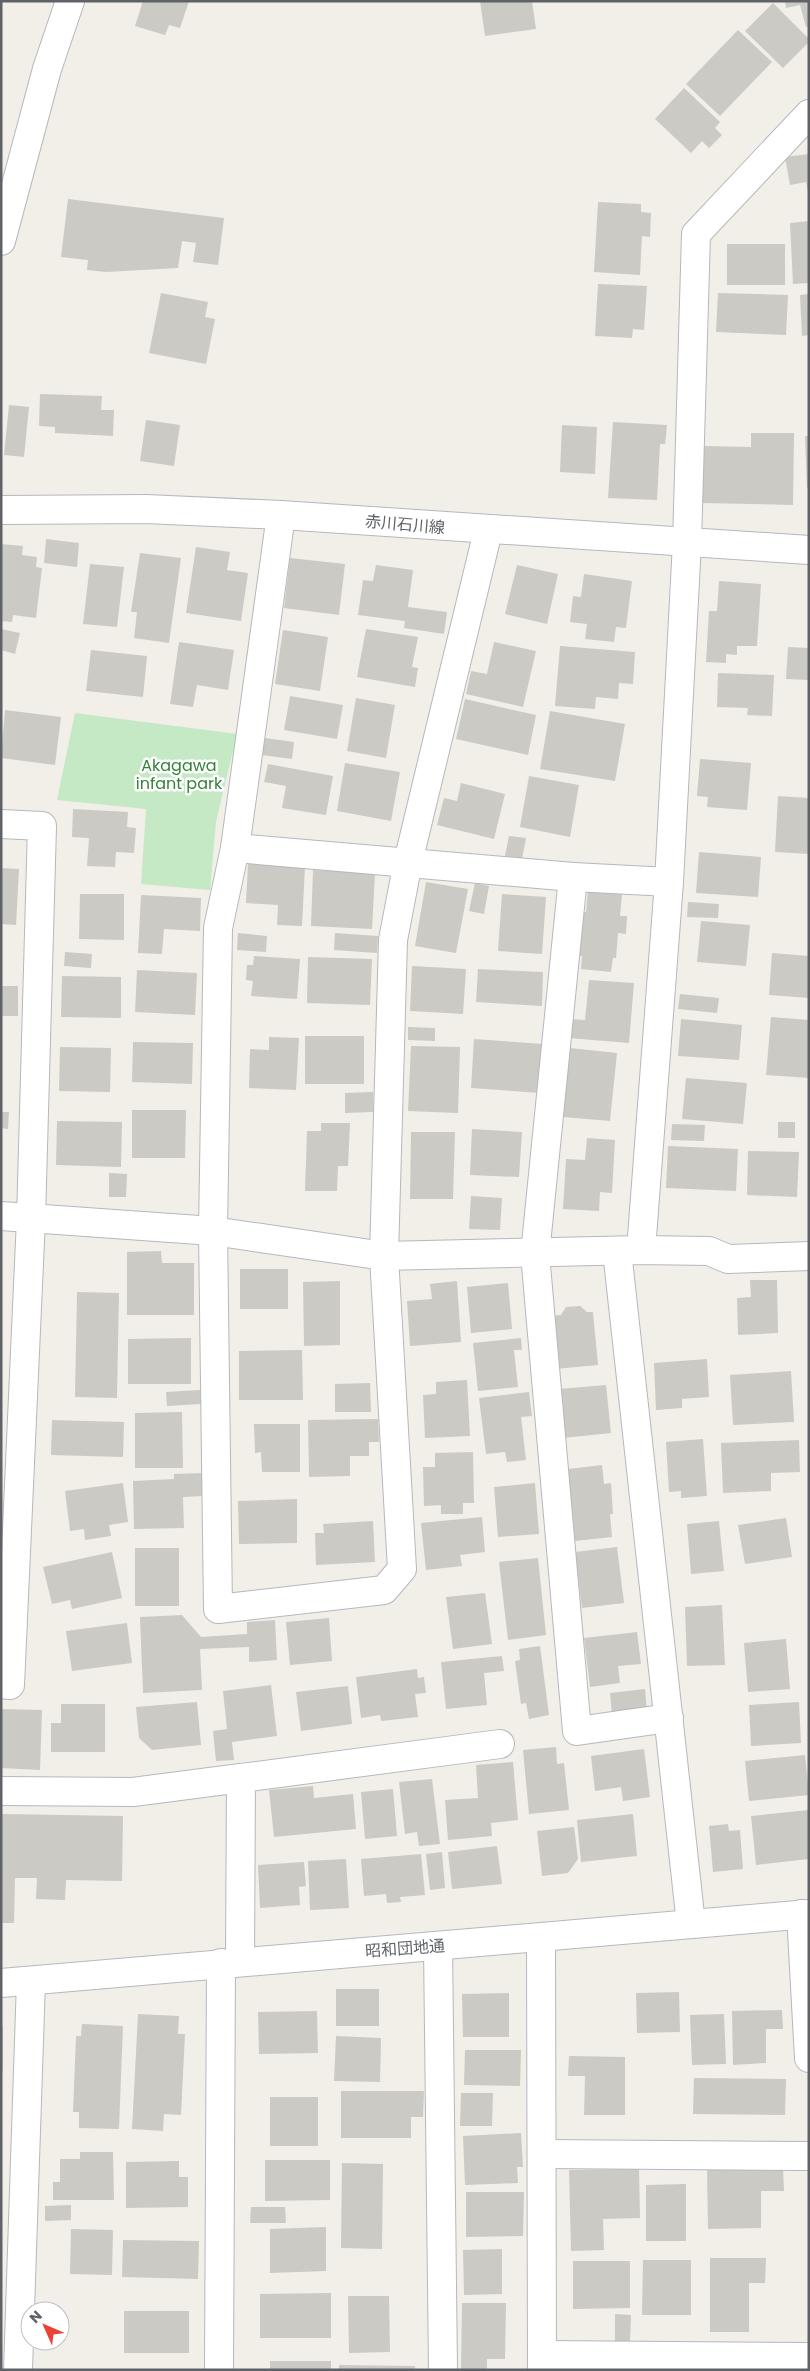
<svg xmlns="http://www.w3.org/2000/svg" width="810" height="2371" font-family="Poppins,'Noto Sans JP',sans-serif">
	<style>
		.green { fill: #c5e8c5 }
		.building { fill: #cccac5 }
		.lines { fill: none; stroke-linecap: round; stroke-linejoin: round }
		.minor-casing { stroke: #b5b8bc; stroke-width: 30 }
		.tertiary-casing { stroke: #b5b8bc; stroke-width: 30 }
		.minor { stroke: #fff; stroke-width: 28 }
		.tertiary { stroke: #fff; stroke-width: 28 }
		.labels { text-anchor: middle; stroke-width: 5; stroke-linejoin: round; paint-order: stroke }
		.street-label { font-size: 16px; fill: #5f6368; stroke: #fff }
		.park-label { font-size: 16px; fill: #348238; stroke: #fff }
	</style>
	<rect width="100%" height="100%" fill="#f1efe8"/>
	<polygon class="green" points="75,713 237,734 216,822 210,890 141,884 146,809 57,800"/>
	<g class="building">
		<polygon points="143,1 189,1 180,28 169,25 165,35 135,26"/>
		<polygon points="480,1 532,1 536,29 485,36"/>
		<polygon points="785,1 809,1 809,26 806,27 800,5 786,8"/>
		<polygon points="773,3 809,39 809,42 783,68 745,31"/>
		<polygon points="738,30 772,62 720,116 686,84"/>
		<polygon points="684,88 720,122 715,128 722,135 709,148 702,141 691,153 655,119"/>
		<polygon points="809,154 809,192 808,192 806,182 790,185 785,157"/>
		<polygon points="68,199 224,218 218,265 193,262 196,243 182,241 178,268 106,272 87,270 88,260 61,257"/>
		<polygon points="598,202 641,204 641,212 651,213 650,237 642,236 640,275 594,272"/>
		<polygon points="809,221 809,283 793,284 790,223"/>
		<rect x="727" y="244" width="58" height="41"/>
		<polygon points="598,284 647,286 644,330 633,329 632,338 595,336"/>
		<polygon points="161,293 208,302 205,317 215,319 206,364 149,353"/>
		<polygon points="718,293 788,295 786,335 716,332"/>
		<polygon points="809,294 809,335 802,336 800,295"/>
		<polygon points="40,394 102,396 101,410 114,410 113,436 55,433 55,427 39,426"/>
		<polygon points="9,405 29,407 24,457 4,455"/>
		<polygon points="146,420 180,425 174,466 140,461"/>
		<polygon points="613,422 667,425 665,444 660,444 657,500 608,498"/>
		<polygon points="562,425 597,427 595,474 560,472"/>
		<polygon points="751,433 794,433 793,505 702,503 704,446 751,447"/>
		<polygon points="805,436 809,436 809,488 807,488"/>
		<polygon points="46,539 79,543 77,567 44,563"/>
		<polygon points="1,544 23,546 22,555 37,557 36,567 42,568 36,618 13,615 12,622 1,621"/>
		<polygon points="196,547 230,552 227,570 248,573 241,621 186,613"/>
		<polygon points="140,553 181,558 169,643 134,638 137,612 131,612"/>
		<polygon points="290,558 345,564 339,615 284,608"/>
		<polygon points="90,564 124,567 117,627 83,624"/>
		<polygon points="376,565 413,570 408,607 447,612 444,634 404,628 405,621 358,615 363,580 373,581"/>
		<polygon points="517,565 558,574 547,624 505,614"/>
		<polygon points="584,574 632,581 626,628 616,627 614,642 585,639 587,624 570,622 573,596 581,597"/>
		<polygon points="719,581 761,584 757,646 737,646 737,655 726,654 726,663 706,662 709,611 717,611"/>
		<polygon points="1,629 20,633 15,654 1,650"/>
		<polygon points="366,629 418,637 412,667 418,668 415,687 357,677"/>
		<polygon points="283,630 328,637 320,691 275,684"/>
		<polygon points="179,642 234,650 228,690 197,685 193,707 170,704"/>
		<polygon points="494,642 536,651 523,707 466,694 471,671 487,674"/>
		<polygon points="560,646 635,652 633,684 619,683 618,699 596,697 595,709 555,706"/>
		<polygon points="788,647 809,648 809,680 786,679"/>
		<polygon points="91,650 147,656 143,697 86,691"/>
		<polygon points="718,673 774,675 772,716 747,715 748,708 717,707"/>
		<polygon points="290,696 343,705 337,739 284,730"/>
		<polygon points="356,698 395,705 386,758 347,751"/>
		<polygon points="465,699 536,715 528,755 456,739"/>
		<polygon points="5,710 61,717 55,765 1,758"/>
		<polygon points="550,711 625,724 615,781 540,769"/>
		<polygon points="265,738 294,742 292,759 262,755"/>
		<polygon points="700,759 751,763 747,810 707,807 708,797 697,796"/>
		<polygon points="345,763 400,772 391,821 337,811"/>
		<polygon points="268,764 333,776 326,815 282,808 286,786 264,782"/>
		<polygon points="529,776 579,785 570,837 520,827"/>
		<polygon points="461,783 505,794 494,839 437,825 444,798 457,801"/>
		<polygon points="778,796 809,798 809,854 775,852"/>
		<polygon points="73,809 128,812 127,827 136,828 134,853 116,852 115,867 87,866 89,838 72,837"/>
		<polygon points="509,836 526,838 522,859 505,856"/>
		<polygon points="699,852 761,857 758,897 696,893"/>
		<polygon points="248,864 305,866 302,926 277,925 278,905 246,903"/>
		<polygon points="1,868 19,869 16,925 1,924"/>
		<polygon points="313,870 375,873 372,929 311,926"/>
		<polygon points="426,882 468,889 456,953 415,946"/>
		<polygon points="475,883 489,886 484,914 469,911"/>
		<polygon points="588,890 622,894 620,916 627,916 626,934 618,933 616,958 613,958 611,972 581,969 582,956 576,956 580,912 586,912"/>
		<polygon points="80,894 124,894 124,940 79,939"/>
		<polygon points="502,894 546,897 542,954 498,951"/>
		<polygon points="141,895 201,898 200,931 164,929 162,954 138,953"/>
		<polygon points="688,902 719,904 718,918 687,917"/>
		<polygon points="701,921 750,925 746,966 697,962"/>
		<polygon points="238,933 267,936 266,952 237,950"/>
		<polygon points="335,933 378,936 377,953 334,950"/>
		<polygon points="65,952 92,954 91,968 64,966"/>
		<polygon points="772,953 809,956 809,998 769,995"/>
		<polygon points="254,956 300,959 297,999 251,996 253,981 246,980 247,965 253,965"/>
		<polygon points="308,957 372,959 370,1005 307,1003"/>
		<polygon points="412,966 466,969 463,1014 410,1011"/>
		<polygon points="478,969 543,972 542,1006 476,1002"/>
		<polygon points="137,970 197,973 195,1015 135,1012"/>
		<polygon points="62,976 121,977 121,1018 61,1017"/>
		<polygon points="589,980 634,983 629,1043 568,1038 570,1019 585,1020"/>
		<rect x="1" y="986" width="17" height="30"/>
		<polygon points="680,994 719,998 717,1013 678,1009"/>
		<polygon points="771,1017 809,1020 809,1078 766,1075"/>
		<polygon points="681,1019 742,1025 739,1060 678,1056"/>
		<polygon points="408,1027 435,1028 435,1041 408,1040"/>
		<rect x="305" y="1036" width="59" height="48"/>
		<polygon points="269,1037 299,1038 296,1090 249,1088 250,1049 269,1050"/>
		<polygon points="474,1039 543,1044 539,1093 471,1088"/>
		<polygon points="133,1042 193,1043 192,1084 132,1082"/>
		<polygon points="411,1046 460,1047 458,1113 408,1111"/>
		<polygon points="60,1047 111,1048 110,1092 59,1091"/>
		<polygon points="570,1048 617,1053 610,1121 563,1117"/>
		<polygon points="686,1078 747,1083 743,1124 682,1119"/>
		<polygon points="373,1092 373,1112 345,1113 345,1093"/>
		<polygon points="132,1110 186,1110 185,1158 132,1158"/>
		<polygon points="1,1112 9,1112 8,1129 1,1128"/>
		<polygon points="57,1121 122,1122 121,1167 56,1165"/>
		<rect x="778" y="1122" width="17" height="16"/>
		<polygon points="321,1123 350,1123 348,1166 338,1166 337,1191 305,1191 307,1131 321,1131"/>
		<polygon points="672,1124 705,1125 704,1141 671,1140"/>
		<polygon points="472,1129 522,1132 519,1177 470,1175"/>
		<polygon points="411,1132 455,1132 453,1199 410,1199"/>
		<polygon points="587,1138 615,1140 612,1193 600,1192 599,1211 563,1209 566,1159 585,1160"/>
		<polygon points="668,1146 738,1149 736,1191 666,1188"/>
		<polygon points="748,1151 799,1152 797,1197 747,1195"/>
		<polygon points="109,1173 127,1174 126,1197 109,1197"/>
		<polygon points="471,1196 502,1198 500,1230 469,1229"/>
		<polygon points="161,1251 162,1263 194,1263 194,1315 127,1315 127,1252"/>
		<rect x="240" y="1269" width="48" height="40"/>
		<polygon points="750,1280 777,1280 778,1333 738,1335 737,1298 751,1297"/>
		<polygon points="340,1281 340,1345 304,1346 303,1282"/>
		<polygon points="457,1281 461,1342 410,1346 407,1301 432,1299 430,1284"/>
		<polygon points="508,1283 512,1329 471,1333 467,1287"/>
		<polygon points="77,1292 119,1293 117,1398 75,1397"/>
		<polygon points="580,1306 587,1312 593,1312 598,1365 555,1369 550,1316 561,1315 566,1307"/>
		<polygon points="191,1338 191,1384 128,1384 128,1339"/>
		<polygon points="521,1338 522,1350 514,1350 518,1387 478,1391 473,1343"/>
		<polygon points="302,1350 303,1400 239,1400 239,1351"/>
		<polygon points="707,1359 709,1397 682,1399 682,1408 656,1410 654,1363"/>
		<polygon points="791,1371 794,1422 733,1425 730,1375"/>
		<polygon points="467,1380 470,1436 425,1438 423,1395 436,1394 436,1382"/>
		<polygon points="370,1383 371,1412 335,1412 335,1384"/>
		<polygon points="606,1385 611,1433 563,1438 559,1389"/>
		<polygon points="200,1390 201,1404 167,1406 166,1392"/>
		<polygon points="529,1392 532,1416 521,1417 526,1460 507,1462 505,1452 486,1454 479,1398"/>
		<polygon points="182,1412 183,1468 135,1468 135,1413"/>
		<polygon points="378,1419 379,1442 369,1442 369,1456 350,1456 350,1476 309,1477 308,1420"/>
		<polygon points="52,1420 124,1422 123,1457 51,1455"/>
		<polygon points="254,1424 300,1424 300,1472 262,1472 261,1452 255,1453"/>
		<polygon points="703,1439 707,1496 681,1498 681,1491 669,1492 666,1442"/>
		<polygon points="799,1440 800,1472 771,1473 771,1491 723,1493 721,1443"/>
		<polygon points="473,1452 474,1503 463,1503 463,1514 441,1514 441,1505 424,1506 423,1467 435,1467 435,1453"/>
		<polygon points="602,1465 604,1484 611,1483 613,1514 610,1514 612,1537 575,1541 568,1469"/>
		<polygon points="204,1473 204,1496 183,1497 184,1528 134,1529 133,1481 174,1479 174,1474"/>
		<polygon points="123,1483 128,1522 109,1525 111,1536 85,1540 84,1529 70,1531 65,1491"/>
		<polygon points="535,1483 539,1534 498,1537 494,1487"/>
		<polygon points="297,1499 297,1543 239,1544 238,1501"/>
		<polygon points="482,1517 485,1552 460,1555 462,1566 426,1570 421,1523"/>
		<polygon points="786,1518 792,1557 745,1564 738,1525"/>
		<polygon points="373,1521 375,1562 316,1565 315,1533 324,1533 323,1524"/>
		<polygon points="719,1521 724,1571 691,1574 687,1524"/>
		<polygon points="617,1547 624,1603 582,1608 575,1552"/>
		<rect x="135" y="1548" width="44" height="58"/>
		<polygon points="112,1552 122,1598 72,1609 70,1600 52,1604 43,1567"/>
		<polygon points="538,1558 546,1635 508,1640 499,1562"/>
		<polygon points="485,1593 492,1644 453,1649 446,1597"/>
		<polygon points="722,1605 725,1665 687,1666 685,1607"/>
		<polygon points="182,1615 201,1637 247,1634 247,1622 275,1620 277,1660 249,1662 249,1647 200,1649 202,1690 143,1693 140,1617"/>
		<polygon points="329,1618 332,1661 290,1665 286,1622"/>
		<polygon points="127,1623 132,1663 72,1671 66,1631"/>
		<polygon points="637,1632 641,1664 618,1666 620,1683 590,1687 584,1638"/>
		<polygon points="786,1639 790,1689 748,1692 744,1643"/>
		<polygon points="540,1646 549,1715 529,1719 526,1703 521,1704 515,1661 520,1660 519,1649"/>
		<polygon points="502,1656 504,1671 484,1673 487,1705 446,1709 441,1662"/>
		<polygon points="417,1669 418,1678 424,1677 426,1693 415,1694 418,1717 381,1721 380,1715 361,1718 356,1677"/>
		<polygon points="271,1685 277,1736 232,1742 234,1760 216,1761 213,1731 227,1729 223,1691"/>
		<polygon points="348,1686 352,1724 301,1731 296,1692"/>
		<polygon points="645,1689 647,1712 612,1715 610,1693"/>
		<polygon points="197,1702 201,1745 152,1750 139,1738 136,1707"/>
		<polygon points="799,1702 801,1743 751,1746 749,1705"/>
		<polygon points="61,1704 105,1704 105,1752 51,1752 51,1723 61,1723"/>
		<polygon points="1,1709 42,1710 40,1770 1,1768"/>
		<polygon points="556,1747 557,1764 564,1763 569,1810 529,1814 523,1750"/>
		<polygon points="644,1749 650,1797 623,1801 621,1787 595,1791 591,1756"/>
		<polygon points="805,1755 809,1795 749,1801 745,1761"/>
		<polygon points="513,1762 518,1820 491,1823 492,1836 448,1840 445,1800 478,1798 476,1765"/>
		<polygon points="432,1779 440,1844 419,1846 417,1832 405,1834 399,1782"/>
		<polygon points="313,1786 314,1798 353,1794 356,1829 274,1837 269,1790"/>
		<polygon points="393,1789 397,1836 365,1839 361,1792"/>
		<polygon points="809,1810 809,1859 756,1865 751,1816"/>
		<polygon points="1,1814 123,1816 122,1881 66,1880 65,1900 36,1899 37,1878 15,1878 14,1923 1,1923"/>
		<polygon points="633,1814 637,1856 581,1862 577,1820"/>
		<polygon points="728,1824 729,1831 740,1830 743,1869 713,1872 709,1826"/>
		<polygon points="574,1827 578,1859 568,1873 542,1876 537,1831"/>
		<polygon points="497,1846 502,1884 452,1889 448,1852"/>
		<polygon points="442,1852 445,1888 430,1890 426,1854"/>
		<polygon points="421,1854 425,1895 400,1897 401,1902 387,1903 386,1894 364,1896 361,1859"/>
		<polygon points="346,1859 349,1908 310,1910 308,1861"/>
		<polygon points="304,1862 306,1886 299,1887 300,1905 260,1908 258,1865"/>
		<rect x="336" y="1989" width="43" height="37"/>
		<polygon points="679,1992 680,2032 637,2033 636,1993"/>
		<polygon points="509,1993 509,2037 463,2037 462,1994"/>
		<polygon points="782,2010 783,2029 766,2029 766,2063 733,2065 732,2011"/>
		<polygon points="317,2011 318,2053 259,2054 258,2012"/>
		<polygon points="138,2014 179,2016 178,2034 185,2034 181,2115 164,2114 163,2131 132,2129"/>
		<polygon points="724,2014 726,2064 692,2065 690,2015"/>
		<polygon points="82,2024 123,2026 119,2129 79,2128 79,2112 73,2112 76,2036 81,2036"/>
		<rect x="1" y="2026" width="2" height="45"/>
		<polygon points="336,2036 381,2038 380,2082 334,2081"/>
		<polygon points="465,2050 521,2050 520,2086 464,2085"/>
		<polygon points="569,2056 625,2057 625,2115 584,2115 585,2076 568,2076"/>
		<polygon points="694,2078 786,2079 785,2115 693,2114"/>
		<polygon points="341,2091 424,2091 423,2117 411,2117 411,2138 341,2138"/>
		<polygon points="461,2093 493,2093 492,2126 460,2126"/>
		<rect x="270" y="2097" width="48" height="49"/>
		<polygon points="521,2133 523,2167 517,2167 518,2183 465,2185 463,2136"/>
		<polygon points="80,2152 113,2152 114,2200 53,2200 53,2182 60,2182 60,2159 80,2159"/>
		<polygon points="265,2160 330,2160 330,2200 265,2201"/>
		<polygon points="179,2161 179,2177 188,2177 188,2207 126,2208 126,2162"/>
		<polygon points="342,2163 383,2164 382,2249 341,2248"/>
		<polygon points="783,2168 784,2191 761,2191 761,2228 708,2229 707,2169"/>
		<polygon points="639,2169 640,2218 603,2219 604,2250 571,2251 569,2170"/>
		<polygon points="686,2184 686,2241 646,2241 646,2185"/>
		<polygon points="466,2192 524,2192 523,2236 466,2237"/>
		<polygon points="71,2205 71,2220 45,2221 45,2206"/>
		<polygon points="251,2207 285,2207 286,2223 250,2223"/>
		<polygon points="326,2227 326,2271 270,2273 270,2229"/>
		<polygon points="71,2229 113,2230 112,2275 70,2274"/>
		<polygon points="123,2240 199,2241 198,2279 122,2277"/>
		<polygon points="502,2249 502,2294 464,2295 463,2250"/>
		<polygon points="710,2258 766,2258 765,2283 749,2283 749,2332 710,2332"/>
		<polygon points="643,2260 691,2260 691,2315 642,2315"/>
		<polygon points="573,2261 630,2261 630,2308 573,2309"/>
		<polygon points="331,2293 331,2338 260,2338 260,2294"/>
		<polygon points="348,2296 389,2296 390,2352 349,2353"/>
		<polygon points="462,2303 506,2303 505,2359 487,2359 487,2370 461,2370"/>
		<rect x="124" y="2311" width="65" height="42"/>
		<polygon points="615,2314 631,2315 630,2341 615,2341"/>
		<rect x="270" y="2361" width="61" height="9"/>
		<polygon points="339,2365 415,2366 415,2370 339,2370"/>
	</g>
	<g class="lines">
		<defs>
			<g id="minor">
				<polyline points="1,241 47,69 70,1"/>
				<polyline points="281,515 235,848 218,928 213,1231 218,1609 384,1590 402,1569 384,1256 393,940 408,862 488,531"/>
				<polyline points="1,824 42,826 31,1219 10,1685 1,1684"/>
				<polyline points="235,848 573,877 669,882"/>
				<polyline points="573,877 535,1254 577,1731 669,1718"/>
				<polyline points="1,1216 213,1231 384,1256 641,1250 709,1251 728,1259 809,1256"/>
				<polyline points="641,1250 669,882 687,543 696,234 809,114"/>
				<polyline points="617,1251 691,1924"/>
				<polyline points="1,1791 133,1792 241,1778"/>
				<polyline points="541,1938 542,2370"/>
				<polyline points="438,1946 443,2370"/>
				<polyline points="240,1961 241,1778 500,1744"/>
				<polyline points="543,2154 809,2156"/>
				<polyline points="542,2355 809,2357"/>
				<polyline points="18,2370 31,1981"/>
				<polyline points="219,2370 221,1963"/>
			</g>
			<g id="tertiary">
				<polyline points="1,510 146,509 281,515 809,550"/>
				<polyline points="801,1914 809,2058"/>
				<polyline points="1,1983 809,1914"/>
			</g>
		</defs>
		<use href="#minor" class="minor-casing"/>
		<use href="#tertiary" class="tertiary-casing"/>
		<use href="#minor" class="minor"/>
		<use href="#tertiary" class="tertiary"/>
	</g>
	<g class="labels">
		<g class="street-label">
			<text transform="translate(405 524) rotate(5)" y="6">赤川石川線</text>
			<text transform="translate(405 1948) rotate(-4)" y="6">昭和団地通</text>
		</g>
		<g class="park-label">
			<text x="179" y="771">Akagawa<tspan x="179" dy="18">infant park</tspan></text>
		</g>
	</g>
	<rect width="810" height="2371" fill="none" stroke="#5f6368" stroke-width="5"/>
	<g transform="translate(45 2326) rotate(315)"><circle r="24" fill="#ffffff" stroke="#bfc1c3"/>
	<path d="M0-4L9 19L0 12L-9 19Z" fill="#ea4335"/>
	<text y="-8" font-size="14" font-weight="bold" text-anchor="middle" fill="#5f6368">N</text>
	</g>
</svg>
